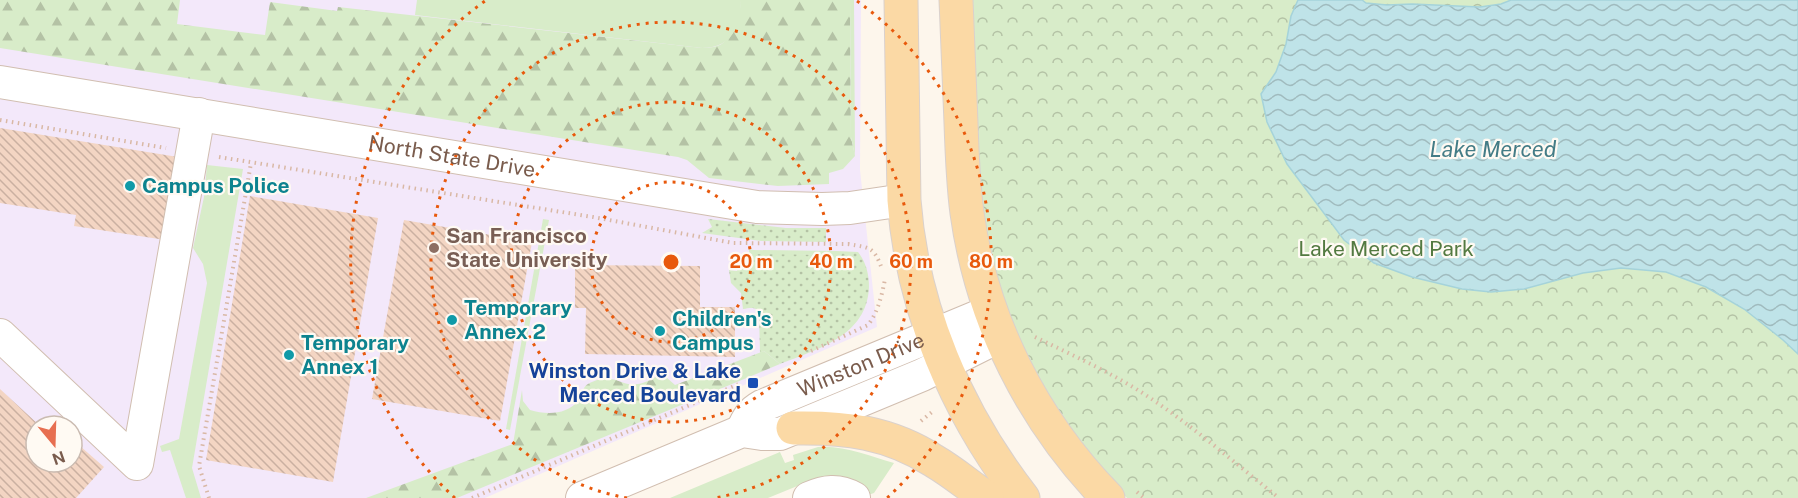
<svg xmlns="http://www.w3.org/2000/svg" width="1798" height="498" font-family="'Public Sans',sans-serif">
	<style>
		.education { fill: #f3e8fa; fill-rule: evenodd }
		.grass { fill: url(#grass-dots) }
		.forest { fill: url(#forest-firs) }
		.park { fill: url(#park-crowns) }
		.garden { fill: #d8ecc9 }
		.water { fill: url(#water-waves); stroke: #a5d3da; stroke-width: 1.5 }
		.building { fill: url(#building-back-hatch) }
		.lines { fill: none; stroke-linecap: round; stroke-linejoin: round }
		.minor-casing { stroke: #d1beb0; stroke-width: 34 }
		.major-casing { stroke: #dad1cd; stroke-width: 35 }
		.path { stroke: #d9b8a5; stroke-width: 4; stroke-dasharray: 1.5 4.5; stroke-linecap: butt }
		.minor { stroke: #fff; stroke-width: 32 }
		.major { stroke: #fbd9a5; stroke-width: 33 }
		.ring { fill: none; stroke: #e8590c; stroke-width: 3; stroke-dasharray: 3 6 }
		.culture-dot { fill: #0f9aa8; stroke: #fffaf3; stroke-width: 2 }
		.education-dot { fill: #8d6e63; stroke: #fffaf3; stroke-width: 2 }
		.transit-dot { fill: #1a4fb4; stroke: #fffaf3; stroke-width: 2 }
		.labels { text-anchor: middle; stroke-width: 4.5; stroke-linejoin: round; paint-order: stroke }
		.street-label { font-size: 21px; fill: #7a5c4d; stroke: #fffaf3 }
		.culture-label { font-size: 21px; font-weight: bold; fill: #0d838f; stroke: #fffaf3; text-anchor: start }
		.education-label { font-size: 21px; font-weight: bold; fill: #785e54; stroke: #fffaf3; text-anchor: start }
		.park-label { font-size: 21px; fill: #537a41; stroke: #fffaf3 }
		.transit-label { font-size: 21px; font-weight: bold; fill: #164399; stroke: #fffaf3; text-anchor: end }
		.water-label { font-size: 22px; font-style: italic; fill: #437c86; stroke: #fffaf3 }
		.centre { fill: #e8590c; stroke: #fffaf3; stroke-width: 3 }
		.ring-label { font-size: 18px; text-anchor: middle; font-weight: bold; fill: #e8590c; stroke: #fffaf3; stroke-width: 4.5; stroke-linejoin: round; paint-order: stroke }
	</style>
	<defs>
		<pattern id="grass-dots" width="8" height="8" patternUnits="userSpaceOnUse" patternTransform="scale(1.5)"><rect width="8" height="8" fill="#d8ecc9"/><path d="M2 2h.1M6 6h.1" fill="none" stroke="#b4c2a5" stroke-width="1.8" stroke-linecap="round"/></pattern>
		<pattern id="forest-firs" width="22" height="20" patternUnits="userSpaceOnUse" patternTransform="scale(1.5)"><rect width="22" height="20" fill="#d8ecc9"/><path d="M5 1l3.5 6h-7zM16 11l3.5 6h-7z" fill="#b4c2a5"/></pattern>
		<pattern id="park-crowns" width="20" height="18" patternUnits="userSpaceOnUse" patternTransform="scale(1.5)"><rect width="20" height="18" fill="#d8ecc9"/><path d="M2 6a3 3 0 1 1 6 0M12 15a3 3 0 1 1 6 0" fill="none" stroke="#b4c2a5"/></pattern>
		<pattern id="water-waves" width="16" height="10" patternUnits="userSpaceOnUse" patternTransform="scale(1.5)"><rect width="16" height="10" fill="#bfe3e8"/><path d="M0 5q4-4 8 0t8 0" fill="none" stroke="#a0bbbe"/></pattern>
		<pattern id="building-back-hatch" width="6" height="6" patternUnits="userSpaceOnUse" patternTransform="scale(1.5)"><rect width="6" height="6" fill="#f3d5c3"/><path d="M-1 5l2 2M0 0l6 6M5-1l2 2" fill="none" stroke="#cab0a1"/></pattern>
	</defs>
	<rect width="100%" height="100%" fill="#fdf6ec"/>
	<path class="education" d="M0,0H861L860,170L877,327L485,498H0ZM36,426H72V462H36Z"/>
	<g class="grass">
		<polygon points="708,219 786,228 826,228 826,242 761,241 702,233 712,227"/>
		<path d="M837,251L858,252C866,262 869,274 869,287C867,336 818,349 780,364L764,351L760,353L759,313C756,306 750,308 743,309L741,293L731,283L729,270L737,271C739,263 748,260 749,253L837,255Z"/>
	</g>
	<g class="forest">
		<path d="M0,0H180L177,24L265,35L270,2L337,11L338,7L702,48C710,48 720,47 725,41C734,31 741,13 741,0H850L851,137L855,156L843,169L829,173V184L778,186L709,178L687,160L678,157L0,48Z"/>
		<path d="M764,351L780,364L457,498H366L513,444L522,390L523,401L530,410C547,415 567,415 579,400C584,393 581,386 592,382C616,372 619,387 638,384C646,383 653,378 660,375L666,377L675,385Z"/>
	</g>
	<polygon class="park" points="973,0 1798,0 1798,498 1127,498 1109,480 1065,427 1015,339 981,221 974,86"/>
	<g class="garden">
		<path d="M417,0H741C741,26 732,48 702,48L415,15Z"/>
		<polygon points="850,0 854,0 855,156 851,137"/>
		<polygon points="207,165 243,169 192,468 201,498 186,498 170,450 162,452 160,446 179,439 207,283 203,264 193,248 204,197"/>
		<polygon points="543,219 549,220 510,430 506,429"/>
		<polygon points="749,249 753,250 837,251 837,255 751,254 749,253"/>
		<path d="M818,447C844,445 869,456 894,463L874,493L868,495L840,477L829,476L812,480L768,498H670L780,452L785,463L794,460L793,455Z"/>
	</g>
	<polygon class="water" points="1298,0 1362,0 1366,3 1387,5 1412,4 1480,7 1501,4 1511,0 1798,0 1798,354 1783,340 1744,309 1706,287 1666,272 1621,268 1583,273 1524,289 1491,292 1462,289 1412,277 1374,263 1344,240 1287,164 1267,122 1261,94 1276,72 1286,44 1291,16"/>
	<g class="building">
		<polygon points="0,128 184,158 172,241 74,226 76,215 0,203"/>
		<polygon points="250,196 378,218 333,482 206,460"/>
		<polygon points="404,220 532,242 500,421 372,399"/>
		<polygon points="575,265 700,266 700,307 735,307 735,357 585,354 586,308 575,308"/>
		<polygon points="0,389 40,426 36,426 36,462 72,462 72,439 104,467 76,498 0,498"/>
	</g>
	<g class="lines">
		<defs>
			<g id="minor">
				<path id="s1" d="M0,82L757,207L822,209L850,208L904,200"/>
				<polyline points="0,335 137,464 199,114"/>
				<path id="s2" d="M742,431C747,419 751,412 762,406L991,311"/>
				<polyline points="582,498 742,431 762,434 780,434 922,375 1000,336"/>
				<path d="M809,498C825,491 838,489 854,498"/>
			</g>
			<g id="major">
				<path d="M901,0L904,200C912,309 957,413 1023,498"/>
				<path d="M956,0C958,41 959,82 961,123C962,153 963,183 967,213C982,321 1032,420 1108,498"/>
				<path d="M793,428C845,427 889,432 934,461C953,472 969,486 987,498"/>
			</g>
		</defs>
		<use href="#minor" class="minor-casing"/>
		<use href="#major" class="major-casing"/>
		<g class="path">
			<polyline points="0,120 166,148"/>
			<path d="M219,157L593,217L733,243L848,244C871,248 874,247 882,269"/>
			<path d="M1035,337C1068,353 1101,368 1133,387C1185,419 1231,460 1279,498"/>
			<path d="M811,351L868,325C878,312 882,295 885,279"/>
			<polyline points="921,421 932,412"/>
			<polyline points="1137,492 1144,498"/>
			<polyline points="209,498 199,466 251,163"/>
			<polyline points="472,498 739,384"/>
		</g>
		<use href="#minor" class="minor"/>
		<use href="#major" class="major"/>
	</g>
	<g class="ring">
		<circle cx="671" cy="262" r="80"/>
		<circle cx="671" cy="262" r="160"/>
		<path d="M627 498A240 240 0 1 1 715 498"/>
		<path d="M455 498A320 320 0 0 1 485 1M857 1A320 320 0 0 1 887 498"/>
	</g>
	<g class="culture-dot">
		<circle cx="130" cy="186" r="6"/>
		<circle cx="452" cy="320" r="6"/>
		<circle cx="660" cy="331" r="6"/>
		<circle cx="289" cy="355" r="6"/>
	</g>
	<circle class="education-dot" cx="434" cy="248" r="6"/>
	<rect class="transit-dot" x="747" y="377" width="12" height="12" rx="3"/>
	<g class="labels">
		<g class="street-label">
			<text dy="7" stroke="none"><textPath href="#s1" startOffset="458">North State Drive</textPath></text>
			<text dy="7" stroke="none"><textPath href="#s2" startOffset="140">Winston Drive</textPath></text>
		</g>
		<g class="culture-label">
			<text x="142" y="193">Campus Police</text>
			<text x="464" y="315">Temporary<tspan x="464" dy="24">Annex 2</tspan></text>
			<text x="672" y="326">Children's<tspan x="672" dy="24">Campus</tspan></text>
			<text x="301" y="350">Temporary<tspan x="301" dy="24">Annex 1</tspan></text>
		</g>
		<g class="education-label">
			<text x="446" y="243">San Francisco<tspan x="446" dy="24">State University</tspan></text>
		</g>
		<g class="park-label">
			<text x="1386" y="256">Lake Merced Park</text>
		</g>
		<g class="transit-label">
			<text x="741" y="378">Winston Drive &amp; Lake<tspan x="741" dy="24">Merced Boulevard</tspan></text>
		</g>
		<g class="water-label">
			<text x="1493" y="157">Lake Merced</text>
		</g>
	</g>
	<circle cx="671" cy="262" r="9" class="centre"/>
	<g class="ring-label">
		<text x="751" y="268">20 m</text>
		<text x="831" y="268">40 m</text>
		<text x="911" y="268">60 m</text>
		<text x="991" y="268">80 m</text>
	</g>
	<g transform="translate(54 444) rotate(161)"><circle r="28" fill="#fffaf3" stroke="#cabbb1" stroke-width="1.5"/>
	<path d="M0-4.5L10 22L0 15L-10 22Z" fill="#e76f51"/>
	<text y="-9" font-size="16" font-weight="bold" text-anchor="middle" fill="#7a5c4d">N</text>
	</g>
</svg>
